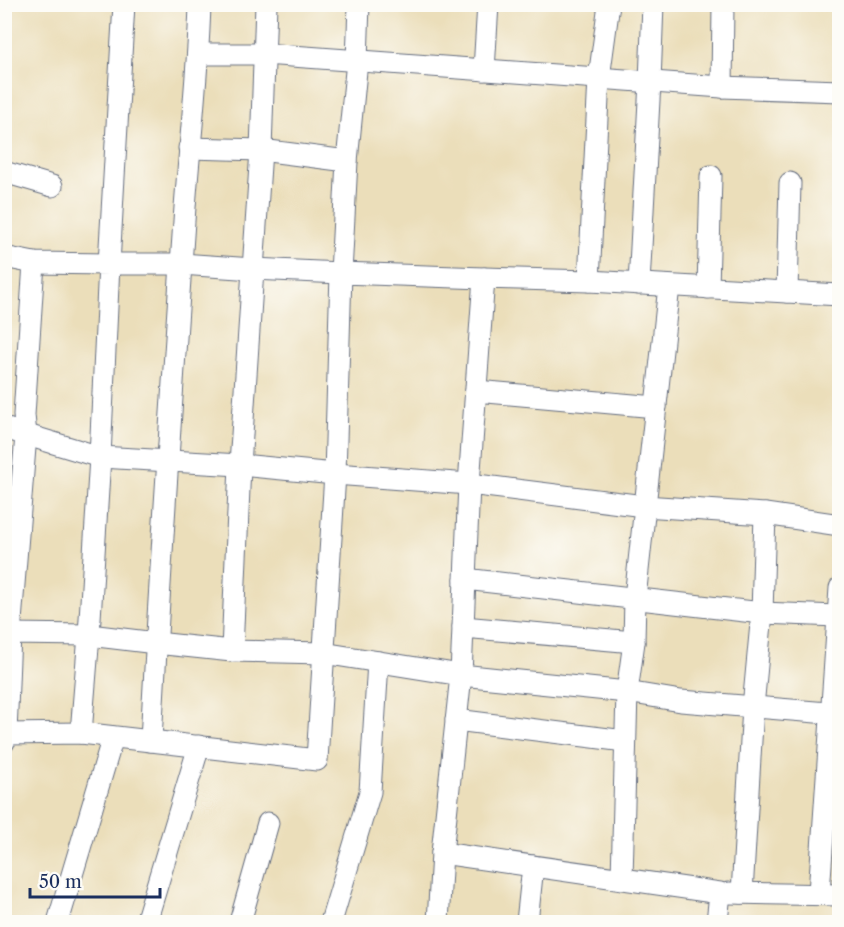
<svg xmlns="http://www.w3.org/2000/svg" width="844" height="927" font-family="'Libre Caslon Text',serif">
	<style>
		.lines { fill: none; stroke-linecap: round; stroke-linejoin: round }
		.minor-casing { stroke: #646c7e; stroke-width: 23 }
		.minor { stroke: #fff; stroke-width: 21 }
	</style>
	<rect width="100%" height="100%" fill="#fdfcf7"/>
	<filter id="ink" filterUnits="userSpaceOnUse"><feTurbulence type="fractalNoise" baseFrequency=".0167" numOctaves="2"/><feDisplacementMap in="SourceGraphic" scale="12" xChannelSelector="R" yChannelSelector="G"/><feConvolveMatrix kernelMatrix="1 2 1 2 8 2 1 2 1" color-interpolation-filters="sRGB"/></filter>
	<filter id="wash" filterUnits="userSpaceOnUse"><feTurbulence type="fractalNoise" baseFrequency=".008" numOctaves="4" result="noise"/><feDisplacementMap in="SourceGraphic" scale="24" xChannelSelector="R" yChannelSelector="G"/><feGaussianBlur stdDeviation="1.35" result="paint"/><feColorMatrix in="noise" values="0 0 0 0 0 0 0 0 0 0 0 0 0 0 0 0 0 1.4 0 .05"/><feComposite in="paint" operator="in"/></filter>
	<g filter="url(#wash)">
		<rect width="100%" height="100%" fill="#ebdeba"/>
	</g>
	<g filter="url(#ink)">
		<g class="lines">
			<defs>
				<g id="minor">
					<polyline points="124,4 109,264 181,264 253,269 341,273 347,161 357,61 359,4"/>
					<polyline points="199,54 264,54 722,87 840,91"/>
					<polyline points="484,70 488,4"/>
					<polyline points="722,87 723,4"/>
					<polyline points="189,148 261,150 347,161"/>
					<polyline points="4,172 52,186"/>
					<polyline points="4,257 34,263 109,264 100,457 89,635 81,733"/>
					<polyline points="589,281 599,78 609,4"/>
					<polyline points="639,284 650,82 653,4"/>
					<polyline points="708,288 711,176"/>
					<polyline points="787,292 790,183"/>
					<polyline points="476,391 656,407"/>
					<polyline points="4,428 100,457 240,465 335,474 469,484 644,506 765,514 840,525"/>
					<polyline points="465,579 762,613 837,616"/>
					<polyline points="463,627 634,642"/>
					<polyline points="10,634 26,435 24,415 34,263"/>
					<polyline points="232,651 240,465 261,150 266,4"/>
					<polyline points="456,720 625,741"/>
					<polyline points="6,734 81,733 317,760 335,474 341,273 484,278"/>
					<path d="M151,741C160,568 172,395 184,221C189,149 198,77 200,4"/>
					<polyline points="4,742 6,734 10,634 89,635 156,643 232,651 323,653 461,675 627,692 681,701 840,714"/>
					<polyline points="442,853 720,893 717,922"/>
					<polyline points="622,878 627,692 634,642 635,598 669,286"/>
					<polyline points="729,893 840,895"/>
					<polyline points="742,893 753,707 762,613 765,514"/>
					<polyline points="819,893 840,588"/>
					<polyline points="58,922 113,737"/>
					<polyline points="146,922 199,746"/>
					<polyline points="240,922 268,823"/>
					<polyline points="331,922 370,792 378,662"/>
					<polyline points="438,922 442,853 461,675 469,484 484,278 589,281 840,295"/>
					<polyline points="527,922 533,866"/>
				</g>
			</defs>
			<use href="#minor" class="minor-casing"/>
			<use href="#minor" class="minor"/>
		</g>
	</g>
	<rect width="844" height="927" fill="none" stroke="#fdfcf7" stroke-width="24"/>
	<path d="M30 888v9h130v-9" fill="none" stroke="#1b2f5e" stroke-width="3"/>
	<text x="39" y="888" font-size="18" fill="#1b2f5e" stroke="#fdfcf7" stroke-width="4.5" paint-order="stroke">50 m</text>
</svg>
